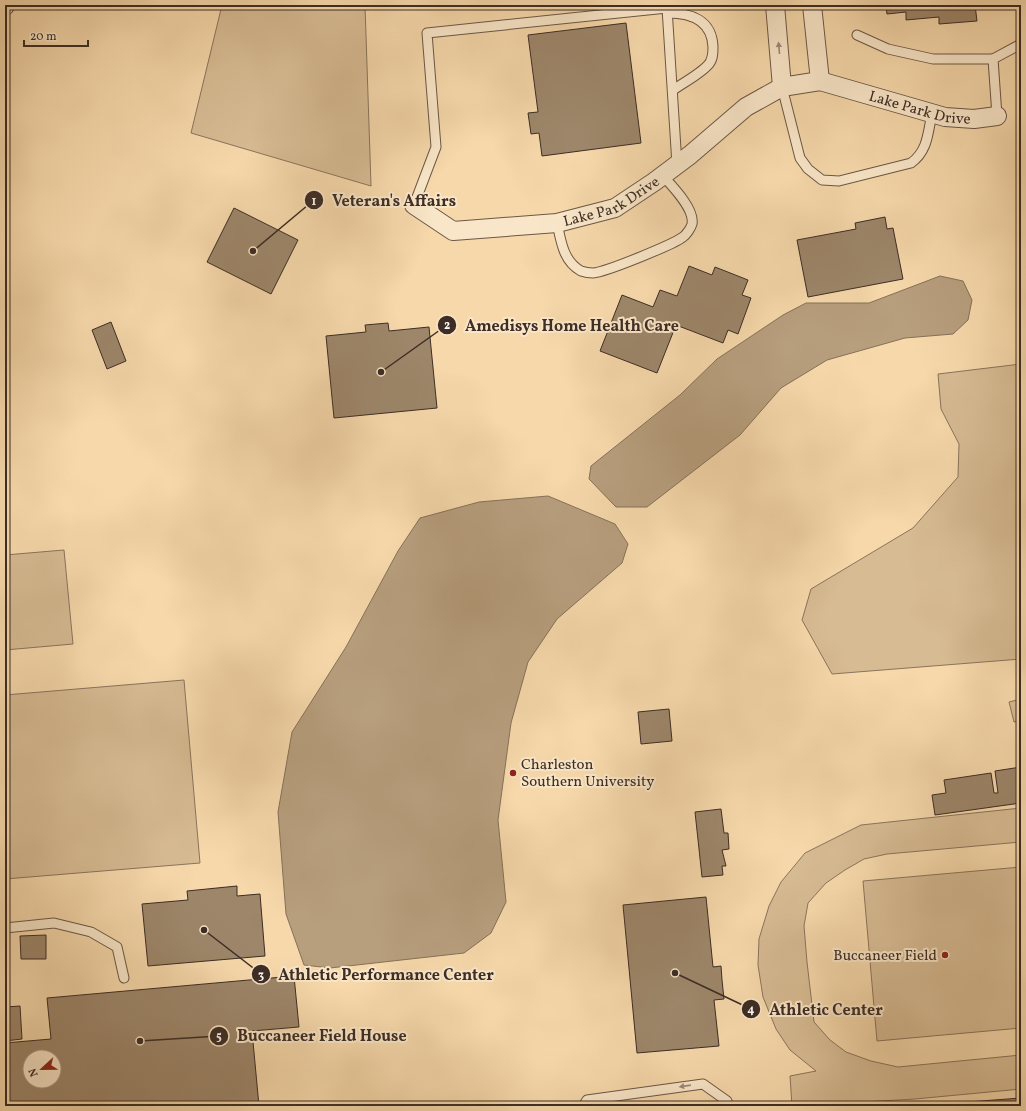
<svg xmlns="http://www.w3.org/2000/svg" width="1026" height="1111" font-family="Vollkorn,serif">
	<style>
		.green { fill: #d7bb93; stroke: #8a745c }
		.water { fill: #b79e7d; stroke: #86715a }
		.building { fill: #9d866a; stroke: #3d2d25; fill-rule: evenodd }
		.lines { fill: none; stroke-linecap: round; stroke-linejoin: round }
		.lane-casing { stroke: #6b5846; stroke-width: 11 }
		.street-casing { stroke: #6b5846; stroke-width: 20 }
		.lane { stroke: #f9e6c8; stroke-width: 9 }
		.street { stroke: #f9e6c8; stroke-width: 18 }
		.oneway { fill: #9b8a76 }
		.poi-dot { fill: #8f2418; stroke: #f9e6c8; stroke-width: 1.5 }
		.labels { text-anchor: middle; stroke-width: 4; stroke-linejoin: round; paint-order: stroke }
		.street-label { font-size: 15px; fill: #3d2d25; stroke: #f9e6c8 }
		.poi-label { font-size: 15px; fill: #3d2d25; stroke: #f9e6c8; text-anchor: start }
		.leader { fill: none; stroke: #3d2d25; stroke-width: 1.5 }
		.callout-dot { fill: #3d2d25; stroke: #f9e6c8; stroke-width: 1.5 }
		.mark-label { font-size: 12px; text-anchor: middle; font-weight: bold; fill: #fff }
		.callout-label { font-size: 16px; text-anchor: middle; font-weight: bold; fill: #3d2d25; stroke: #f9e6c8; stroke-width: 4; stroke-linejoin: round; paint-order: stroke }
	</style>
	<rect width="100%" height="100%" fill="#f6d8aa"/>
	<filter id="stains"><feTurbulence type="fractalNoise" baseFrequency=".005" numOctaves="4"/><feColorMatrix values="0 0 0 0 .2 0 0 0 0 .09 0 0 0 0 .02 0 0 0 .5 -.17"/></filter>
	<radialGradient id="worn" r=".72"><stop offset=".6" stop-color="#630" stop-opacity="0"/><stop offset="1" stop-color="#630" stop-opacity=".3"/></radialGradient>
	<g class="green">
		<polygon points="222,5 365,5 371,186 191,133"/>
		<polygon points="1021,364 1021,659 832,674 802,620 811,589 913,528 958,477 959,444 941,409 938,374"/>
		<polygon points="64,550 73,644 5,650 5,555"/>
		<polygon points="184,680 200,863 5,879 5,695"/>
		<polygon points="1021,699 1021,721 1014,722 1009,702"/>
		<polygon points="1021,808 1021,842 887,854 864,859 845,870 826,883 808,903 804,926 807,962 814,1022 830,1040 846,1052 871,1061 898,1067 1021,1055 1021,1089 915,1099 792,1106 790,1076 816,1071 790,1050 776,1029 763,997 758,965 759,939 769,906 781,882 805,853 861,825"/>
		<polygon points="1021,867 1021,1028 877,1041 863,881"/>
	</g>
	<g class="water">
		<polygon points="940,276 963,281 972,300 968,320 953,334 905,338 827,360 781,388 740,435 647,507 616,507 589,479 591,466 680,395 717,359 783,315 806,303 869,303"/>
		<polygon points="548,496 615,524 628,544 622,563 557,619 528,662 511,723 498,820 506,902 491,933 464,953 330,968 304,965 286,914 278,812 292,732 346,647 398,551 420,518 479,502"/>
	</g>
	<g class="building">
		<polygon points="845,5 975,5 977,21 939,24 939,17 906,20 906,12 887,14 886,7 860,9 860,5 845,7"/>
		<polygon points="626,23 641,143 542,156 539,133 531,134 528,113 538,112 528,35"/>
		<polygon points="234,208 298,240 271,294 207,262"/>
		<polygon points="885,217 887,229 893,228 903,279 808,297 797,240 856,229 855,223"/>
		<polygon points="689,266 712,275 715,267 748,280 742,295 751,298 738,334 728,330 723,343 676,325 657,373 600,351 622,295 653,307 660,290 677,296"/>
		<polygon points="111,322 126,361 107,369 92,330"/>
		<polygon points="388,323 389,331 429,327 437,408 334,418 326,336 366,332 365,325"/>
		<polygon points="669,709 672,741 641,744 638,712"/>
		<polygon points="1021,767 1021,803 935,815 932,795 946,793 944,780 991,773 994,793 998,793 995,771"/>
		<polygon points="721,809 724,833 728,833 729,849 722,850 726,866 722,866 723,875 702,877 695,812"/>
		<polygon points="237,886 237,896 260,894 265,956 148,966 142,904 188,900 187,891"/>
		<polygon points="706,897 713,967 721,966 722,980 724,999 714,1000 719,1046 637,1053 623,905"/>
		<polygon points="46,935 46,959 21,959 20,936"/>
		<path d="M294,976L299,1027L252,1031L259,1106H5V1043L51,1039L47,998ZM30,1057H54V1081H30Z"/>
		<polygon points="20,1006 22,1039 5,1041 5,1007"/>
		<polygon points="1021,1098 1021,1106 927,1105"/>
	</g>
	<g class="lines">
		<defs>
			<g id="lane">
				<path d="M668,13C691,13 712,20 713,47C713,53 713,60 708,65C700,74 683,83 673,90"/>
				<polyline points="857,35 888,49 933,59 993,59"/>
				<path d="M782,87L800,158L808,169L822,180L839,181L911,163C928,151 928,132 932,113"/>
				<polyline points="997,116 993,59 1021,44"/>
				<polyline points="414,205 436,147 427,33 667,8 677,165"/>
				<path d="M557,223C561,241 563,261 581,271C584,272 589,273 593,273C606,272 672,245 683,237C686,235 691,228 692,224C695,209 672,186 663,176"/>
				<polyline points="5,928 54,923 91,932 117,947 124,978"/>
				<polyline points="583,1106 587,1100 703,1084 727,1101 728,1106"/>
			</g>
			<g id="street">
				<polyline points="775,5 782,87"/>
				<polyline points="812,5 820,81"/>
				<polyline points="5,6 5,5"/>
				<path id="s1" d="M414,205L453,231L557,223L615,208L654,182L690,155L746,107L782,87L820,81L945,117L974,119L997,116"/>
			</g>
		</defs>
		<use href="#lane" class="lane-casing"/>
		<use href="#street" class="street-casing"/>
		<use href="#lane" class="lane"/>
		<use href="#street" class="street"/>
	</g>
	<defs><path id="oneway-solid" d="M-6-.8H1V-3.2L6.5 0L1 3.2V.8H-6Z"/></defs>
	<g class="oneway">
		<use href="#oneway-solid" transform="translate(779 48) rotate(-95)"/>
		<use href="#oneway-solid" transform="translate(685 1086) rotate(172)"/>
	</g>
	<g class="poi-dot">
		<circle cx="513" cy="773" r="4"/>
		<circle cx="945" cy="955" r="4"/>
	</g>
	<g class="labels">
		<g class="street-label">
			<text dy="5" stroke="none"><textPath href="#s1" startOffset="560">Lake Park Drive</textPath></text>
			<text dy="5" stroke="none"><textPath href="#s1" startOffset="210">Lake Park Drive</textPath></text>
		</g>
		<g class="poi-label">
			<text x="521" y="769">Charleston<tspan x="521" dy="17">Southern University</tspan></text>
			<text x="937" y="960" text-anchor="end">Buccaneer Field</text>
		</g>
	</g>
	<path class="leader" d="M253 251L314 200M381 372L447 325M204 930L261 974M675 973L751 1009M140 1041L219 1036"/>
	<g class="callout-dot">
		<circle cx="253" cy="251" r="4"/>
		<circle cx="381" cy="372" r="4"/>
		<circle cx="204" cy="930" r="4"/>
		<circle cx="675" cy="973" r="4"/>
		<circle cx="140" cy="1041" r="4"/>
		<circle cx="314" cy="200" r="10"/>
		<circle cx="447" cy="325" r="10"/>
		<circle cx="261" cy="974" r="10"/>
		<circle cx="751" cy="1009" r="10"/>
		<circle cx="219" cy="1036" r="10"/>
	</g>
	<g class="mark-label">
		<text x="314" y="205">1</text>
		<text x="447" y="329">2</text>
		<text x="261" y="979">3</text>
		<text x="751" y="1013">4</text>
		<text x="219" y="1040">5</text>
	</g>
	<g class="callout-label">
		<text x="394" y="206">Veteran's Affairs</text>
		<text x="572" y="331">Amedisys Home Health Care</text>
		<text x="386" y="980">Athletic Performance Center</text>
		<text x="826" y="1015">Athletic Center</text>
		<text x="322" y="1041">Buccaneer Field House</text>
	</g>
	<rect width="1026" height="1111" fill="none" stroke="#f6d8aa" stroke-width="20"/>
	<rect x="6" y="6" width="1014" height="1099" fill="none" stroke="#3d2d25" stroke-width="2"/>
	<rect x="10" y="10" width="1006" height="1091" fill="none" stroke="#3d2d25"/>
	<g transform="translate(42 1069) rotate(248)"><circle r="19" fill="#f9e6c8" stroke="#ae9c87"/>
	<path d="M0-3L7 15L0 10L-7 15Z" fill="#8f2418"/>
	<text y="-6" font-size="11" font-weight="bold" text-anchor="middle" fill="#3d2d25">N</text>
	</g>
	<path d="M24 40v6h64v-6" fill="none" stroke="#3d2d25" stroke-width="2"/>
	<text x="30" y="40" font-size="12" fill="#3d2d25" stroke="#f9e6c8" stroke-width="3" paint-order="stroke">20 m</text>
	<rect width="100%" height="100%" filter="url(#stains)"/>
	<rect width="100%" height="100%" fill="url(#worn)"/>
</svg>
